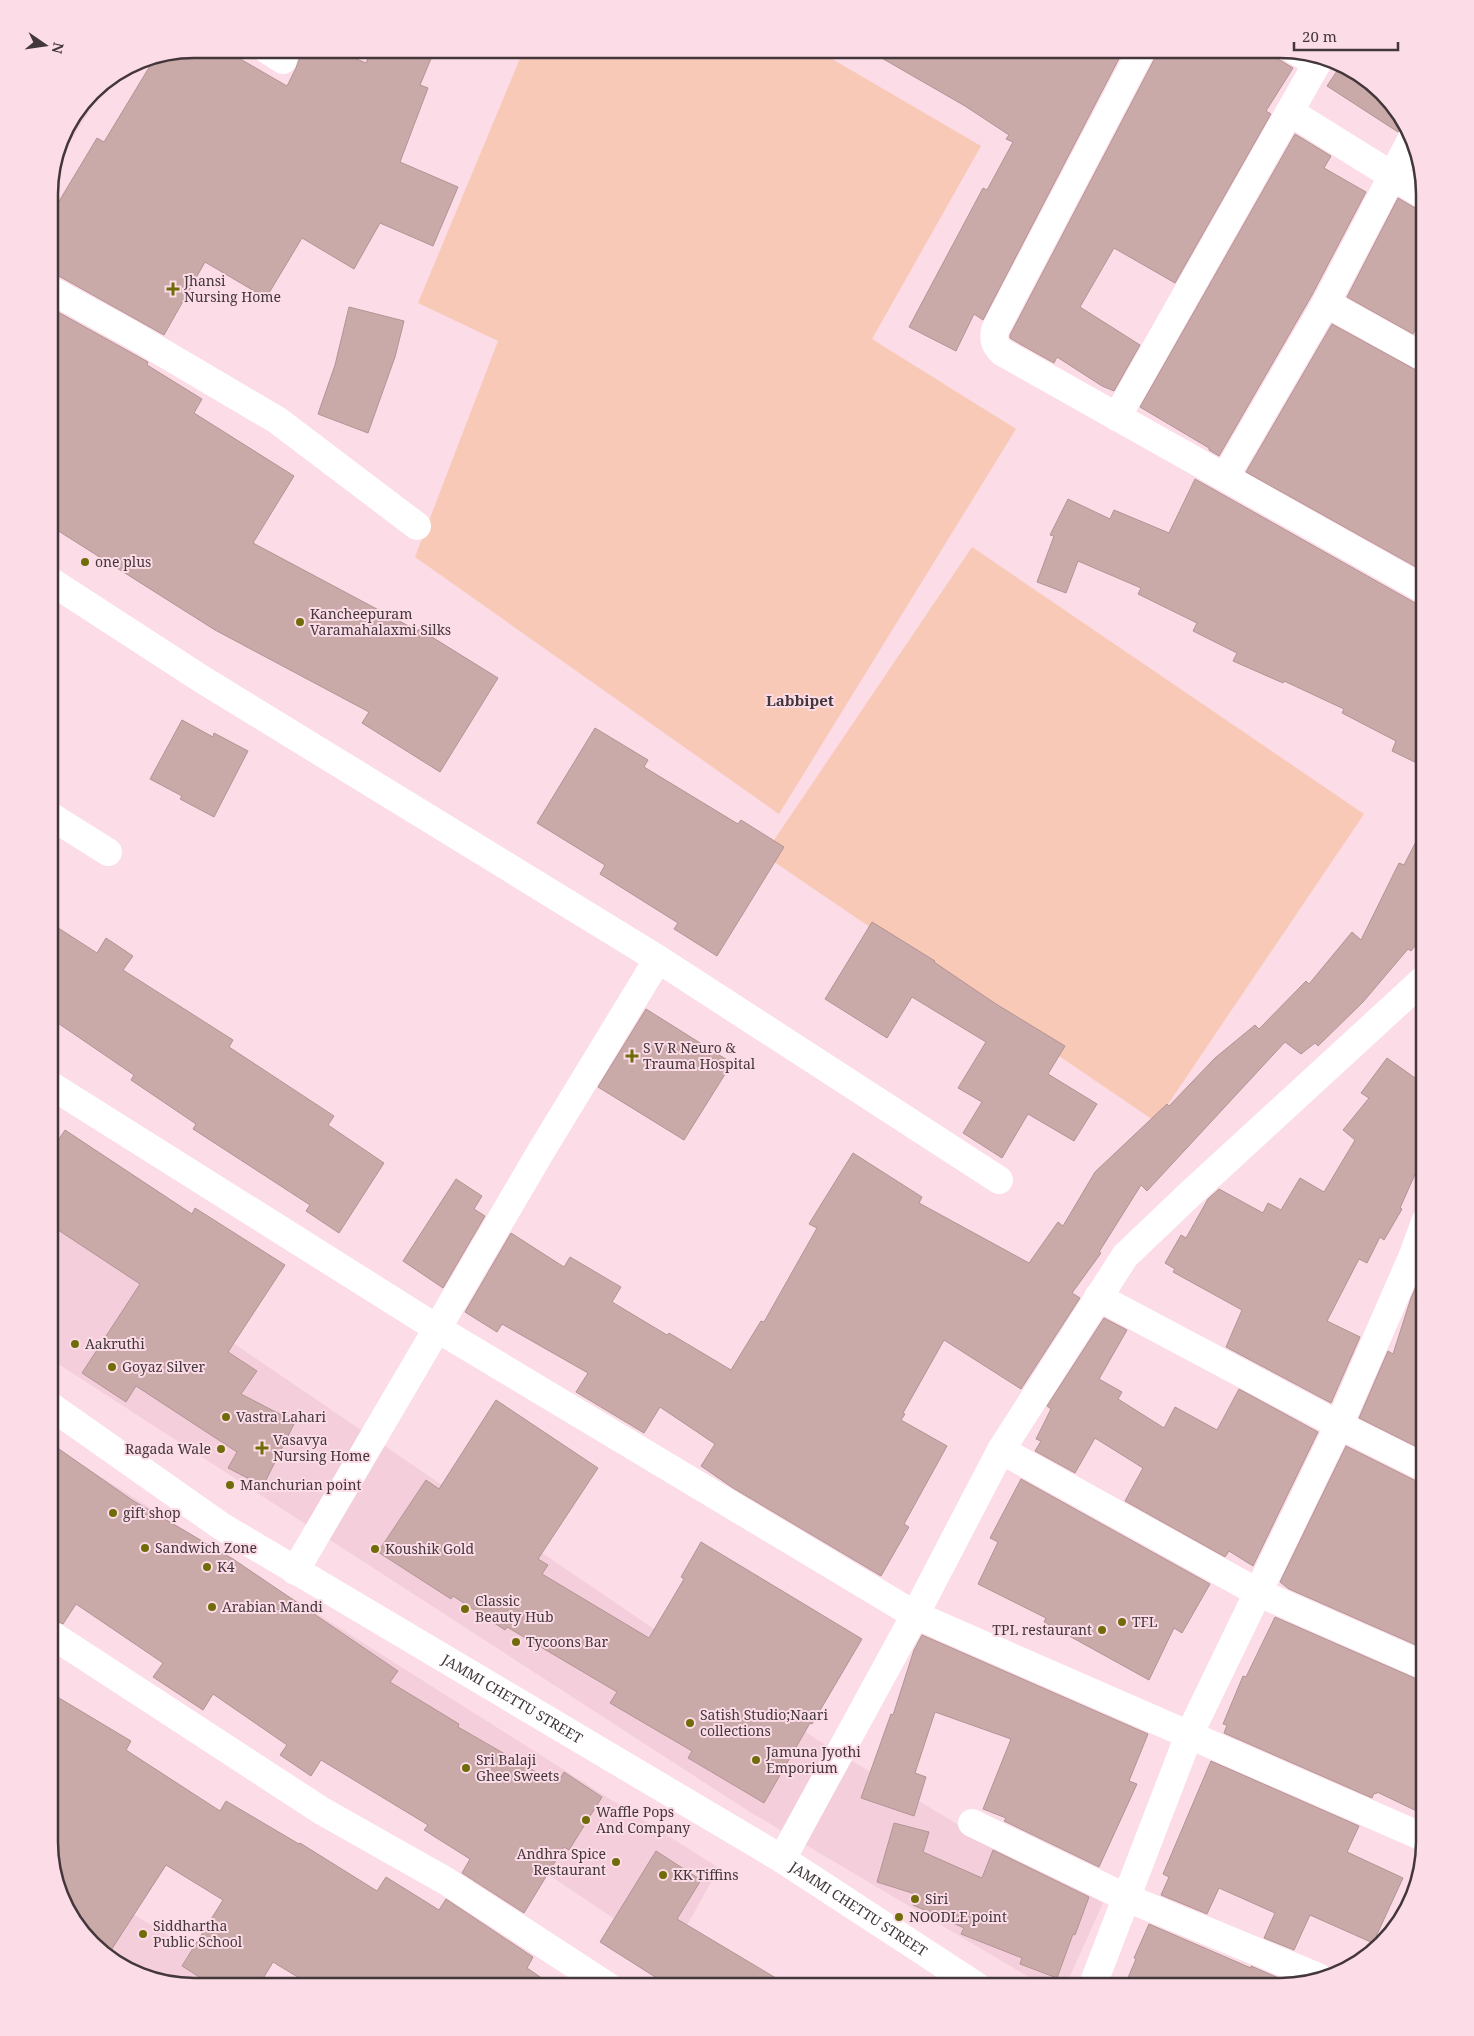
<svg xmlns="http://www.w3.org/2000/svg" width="1474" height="2036" font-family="'Noto Serif',serif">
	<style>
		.built { fill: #f4ceda }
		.green { fill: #f9c9b8 }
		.building { fill: #c9aaa9; stroke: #b39494 }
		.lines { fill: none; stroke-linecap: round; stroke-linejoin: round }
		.minor { stroke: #fff; stroke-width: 28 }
		.tertiary { stroke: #fff; stroke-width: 28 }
		.poi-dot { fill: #706c0a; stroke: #fcdce6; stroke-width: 2 }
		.labels { text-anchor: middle; stroke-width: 4; stroke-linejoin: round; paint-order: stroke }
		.poi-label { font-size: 14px; fill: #43373b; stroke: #fcdce6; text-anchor: start }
		.street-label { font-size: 14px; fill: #43373b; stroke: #fcdce6 }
		.neighbourhood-label { font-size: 15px; font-weight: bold; fill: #43373b; stroke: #fcdce6 }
		.rim { fill: none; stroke: #43373b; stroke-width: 2.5 }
	</style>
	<rect width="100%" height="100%" fill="#fcdce6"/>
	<g class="built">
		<polygon points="112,76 53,168 64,129 98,85"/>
		<polygon points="49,1218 819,1741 957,1824 1103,1903 1065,1987 1046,1987 750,1812 49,1358"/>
		<polygon points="49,1444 719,1868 670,1956 49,1540"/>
		<polygon points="131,1913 256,1987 184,1987 121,1968 108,1955"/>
	</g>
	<g class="green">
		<polygon points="524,49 815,49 981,146 872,339 1016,429 779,814 415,557 498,341 418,303"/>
		<polygon points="972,547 1364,814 1156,1122 764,855"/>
	</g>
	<g class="building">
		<polygon points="193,49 223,49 287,86 296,68 303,49 333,49 366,63 372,49 435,49 420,85 428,88 400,162 458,187 433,246 380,223 354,269 302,238 266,298 205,262 164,335 57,275 49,273 49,218 97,138 104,142 156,56"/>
		<polygon points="866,49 1124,49 983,320 974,314 956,351 909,327 983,188 987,190 1013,142 1006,139 1009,135 965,106"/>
		<polygon points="1158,49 1262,49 1293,68 1266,111 1271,114 1175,283 1114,248 1080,307 1140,345 1114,391 1102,386 1057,357 1054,363 1020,344 1010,338 1010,335 1156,56"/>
		<polygon points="1341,65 1353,68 1406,121 1407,125 1398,132 1327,86"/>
		<polygon points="1295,134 1331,156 1324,168 1366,192 1312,295 1219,456 1209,450 1209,448 1140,407"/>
		<polygon points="1398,198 1417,209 1425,212 1425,309 1413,334 1347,297"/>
		<polygon points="49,307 148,362 147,365 202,399 194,413 294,476 253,543 418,631 419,629 498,678 440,772 362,723 369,712 215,630 49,525"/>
		<polygon points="349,307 404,321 395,357 368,433 318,414 335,365"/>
		<polygon points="1332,324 1425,375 1425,572 1246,472"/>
		<polygon points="1195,479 1417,604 1425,606 1425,767 1392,751 1396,741 1342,713 1344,709 1284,681 1283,683 1233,661 1237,653 1193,631 1197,623 1138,594 1141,588 1078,561 1066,593 1037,582 1054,536 1050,535 1068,499 1110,519 1114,510 1169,533"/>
		<polygon points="182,720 213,737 214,733 248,751 214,817 180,799 182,796 150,779"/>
		<polygon points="595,728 648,760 644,767 738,824 741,820 784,847 717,956 674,929 678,923 600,874 605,865 537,823"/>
		<polygon points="1425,824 1425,933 1411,951 1408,949 1363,1002 1318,1046 1315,1043 1301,1054 1285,1042 1147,1191 1141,1185 1099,1252 1101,1253 1072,1293 1080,1298 1021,1389 944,1340 903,1413 905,1414 901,1420 947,1446 904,1524 909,1527 881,1576 733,1488 701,1466 715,1444 660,1407 644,1433 576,1392 588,1373 502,1324 497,1332 465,1312 511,1233 564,1267 570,1257 621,1287 612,1302 667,1335 669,1333 731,1370 761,1321 764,1322 817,1228 809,1224 853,1153 922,1197 919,1203 1029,1263 1058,1222 1063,1226 1095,1172 1167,1104 1169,1106 1215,1058 1255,1025 1259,1029 1306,981 1309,984 1352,932 1361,940 1399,863 1404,865"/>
		<polygon points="49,922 97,953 106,938 133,956 123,970 233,1040 229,1047 334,1116 328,1125 384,1163 339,1233 306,1211 310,1205 193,1129 196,1124 131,1080 134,1075 49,1017"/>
		<polygon points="872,922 935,961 934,962 996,1004 1065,1046 1048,1074 1097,1104 1074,1141 1028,1114 1002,1158 963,1133 982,1102 958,1088 986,1042 912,997 887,1038 825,999"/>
		<polygon points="646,1009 732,1063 684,1140 598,1087"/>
		<polygon points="1387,1058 1425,1085 1425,1152 1400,1208 1402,1209 1384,1240 1380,1237 1367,1263 1359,1259 1327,1321 1360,1337 1331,1403 1226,1347 1242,1310 1173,1272 1175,1269 1165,1263 1181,1235 1186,1238 1208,1199 1219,1189 1263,1213 1268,1203 1281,1210 1300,1178 1324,1192 1355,1140 1343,1130 1369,1098 1361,1093"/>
		<polygon points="65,1130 192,1214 195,1208 285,1265 228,1352 257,1371 241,1394 295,1422 263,1486 228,1468 237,1452 136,1386 126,1402 82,1373 140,1284 49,1224 49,1154"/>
		<polygon points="456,1179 482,1196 474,1209 485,1216 443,1288 403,1261"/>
		<polygon points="1422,1273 1425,1273 1425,1451 1359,1418 1388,1351 1393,1354 1411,1298"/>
		<polygon points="1104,1318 1127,1330 1099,1379 1122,1392 1118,1399 1164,1428 1175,1407 1217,1430 1239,1389 1318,1432 1253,1566 1229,1551 1225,1557 1125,1501 1143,1468 1095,1438 1075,1473 1035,1451 1041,1441 1036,1439 1051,1409 1047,1406"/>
		<polygon points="496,1400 598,1468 538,1559 548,1565 542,1574 649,1638 684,1579 681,1577 701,1542 862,1639 812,1724 810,1723 764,1803 688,1758 692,1751 610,1703 617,1692 507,1627 505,1630 453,1596 451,1599 378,1552 426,1480 439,1489"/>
		<polygon points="49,1442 132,1500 233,1559 398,1671 390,1682 459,1724 458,1727 557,1784 564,1772 602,1797 569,1850 564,1847 524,1913 462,1873 470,1859 424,1830 428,1825 321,1760 311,1776 280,1755 287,1745 213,1694 203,1710 153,1677 163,1663 76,1604 63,1624 49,1618"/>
		<polygon points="1346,1446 1418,1482 1425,1484 1425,1649 1289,1589 1280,1582"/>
		<polygon points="1021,1479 1210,1584 1182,1633 1174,1628 1149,1680 1044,1622 1046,1618 978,1584 998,1542 990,1538"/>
		<polygon points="1275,1617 1419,1680 1425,1681 1425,1815 1377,1792 1376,1794 1374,1793 1372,1798 1224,1733 1227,1725 1223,1724 1243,1676 1246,1677"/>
		<polygon points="922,1635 1148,1734 1129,1781 1137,1784 1099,1867 1004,1821 1006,1818 983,1809 1011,1739 935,1712 915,1773 926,1777 914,1816 861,1798 891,1714 893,1715 914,1650"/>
		<polygon points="49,1692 131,1741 126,1750 220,1811 226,1801 299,1844 300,1843 377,1891 386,1877 439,1910 446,1899 533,1957 527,1968 555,1987 314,1987 273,1962 258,1987 215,1987 182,1966 223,1900 166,1865 108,1955 68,1915 49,1844"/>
		<polygon points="1211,1761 1359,1826 1347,1852 1403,1878 1373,1943 1310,1915 1294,1950 1264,1938 1275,1913 1219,1888 1207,1914 1161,1895 1169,1877 1163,1874"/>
		<polygon points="894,1823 929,1832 923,1852 982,1878 993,1850 1089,1897 1075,1935 1073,1934 1057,1978 1020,1964 1022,1958 961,1934 964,1928 913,1905 918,1895 877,1882"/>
		<polygon points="656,1851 701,1880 677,1919 791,1987 671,1987 600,1942"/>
		<polygon points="1149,1924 1251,1968 1251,1966 1281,1979 1280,1981 1290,1985 1281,1987 1124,1987 1136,1959 1134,1958"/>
	</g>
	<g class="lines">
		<g class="minor">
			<polyline points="266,49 283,60"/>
			<path d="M1142,49L995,330C993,341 995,345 1002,352L1425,590"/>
			<polyline points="1294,50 1317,63"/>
			<polyline points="1290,112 1425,196"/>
			<polyline points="49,289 131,334 277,420 417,526"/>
			<polyline points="1326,303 1425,358"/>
			<polyline points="1117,417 1320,58"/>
			<polyline points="1225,477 1326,303 1411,140"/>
			<polyline points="49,580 200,678 658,959 999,1180"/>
			<polyline points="49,815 108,852"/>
			<polyline points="52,1086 438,1329 915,1615 1425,1838"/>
			<polyline points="1098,1297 1339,1425 1425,1468"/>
			<polyline points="1001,1450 1257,1592 1425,1666"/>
			<polyline points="295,1571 540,1153 658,959"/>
			<polyline points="49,1633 322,1811 446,1881 609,1987"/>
			<polyline points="972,1823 1127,1898 1318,1977"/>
			<polyline points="782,1859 915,1615 1001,1450 1125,1256 1190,1194 1425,978"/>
			<polyline points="1092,1987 1189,1735 1339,1425 1413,1255 1425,1222"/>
		</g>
		<path class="tertiary" id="s1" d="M49,1405L221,1526L782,1859L978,1987"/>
	</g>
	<g class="poi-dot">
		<path d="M170.5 281.5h5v5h5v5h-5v5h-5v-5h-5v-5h5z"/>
		<circle cx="85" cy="562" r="5"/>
		<circle cx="300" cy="622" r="5"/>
		<path d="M629.5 1048.5h5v5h5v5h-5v5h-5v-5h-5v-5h5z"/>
		<circle cx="75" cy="1344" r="5"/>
		<circle cx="112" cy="1367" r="5"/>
		<circle cx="226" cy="1417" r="5"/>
		<path d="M259.5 1440.5h5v5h5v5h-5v5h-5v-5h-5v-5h5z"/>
		<circle cx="221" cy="1449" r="5"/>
		<circle cx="230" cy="1485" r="5"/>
		<circle cx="113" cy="1513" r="5"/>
		<circle cx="145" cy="1548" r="5"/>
		<circle cx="375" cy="1549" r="5"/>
		<circle cx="207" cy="1567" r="5"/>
		<circle cx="212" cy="1607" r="5"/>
		<circle cx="465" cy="1609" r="5"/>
		<circle cx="1122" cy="1622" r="5"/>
		<circle cx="1102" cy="1630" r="5"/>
		<circle cx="516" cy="1642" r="5"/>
		<circle cx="690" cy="1723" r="5"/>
		<circle cx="756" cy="1760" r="5"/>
		<circle cx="466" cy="1768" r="5"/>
		<circle cx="586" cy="1820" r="5"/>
		<circle cx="616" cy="1862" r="5"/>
		<circle cx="663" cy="1875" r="5"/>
		<circle cx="915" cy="1899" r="5"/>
		<circle cx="899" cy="1917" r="5"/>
		<circle cx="143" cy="1934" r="5"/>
	</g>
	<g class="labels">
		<g class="poi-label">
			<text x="184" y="286">Jhansi<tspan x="184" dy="16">Nursing Home</tspan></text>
			<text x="95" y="567">one plus</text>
			<text x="310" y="619">Kancheepuram<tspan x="310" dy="16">Varamahalaxmi Silks</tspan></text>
			<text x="643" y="1053">S V R Neuro &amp;<tspan x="643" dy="16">Trauma Hospital</tspan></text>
			<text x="85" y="1349">Aakruthi</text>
			<text x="122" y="1372">Goyaz Silver</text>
			<text x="236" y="1422">Vastra Lahari</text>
			<text x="273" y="1445">Vasavya<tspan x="273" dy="16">Nursing Home</tspan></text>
			<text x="211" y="1454" text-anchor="end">Ragada Wale</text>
			<text x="240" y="1490">Manchurian point</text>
			<text x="123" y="1518">gift shop</text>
			<text x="155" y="1553">Sandwich Zone</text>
			<text x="385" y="1554">Koushik Gold</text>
			<text x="217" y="1572">K4</text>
			<text x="475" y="1606">Classic<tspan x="475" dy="16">Beauty Hub</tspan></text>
			<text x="222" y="1612">Arabian Mandi</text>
			<text x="1132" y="1627">TFL</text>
			<text x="1092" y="1635" text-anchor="end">TPL restaurant</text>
			<text x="526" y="1647">Tycoons Bar</text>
			<text x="700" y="1720">Satish Studio;Naari<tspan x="700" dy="16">collections</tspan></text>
			<text x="766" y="1757">Jamuna Jyothi<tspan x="766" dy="16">Emporium</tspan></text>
			<text x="476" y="1765">Sri Balaji<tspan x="476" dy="16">Ghee Sweets</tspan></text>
			<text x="596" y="1817">Waffle Pops<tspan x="596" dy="16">And Company</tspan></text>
			<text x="606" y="1859" text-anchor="end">Andhra Spice<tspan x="606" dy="16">Restaurant</tspan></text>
			<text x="673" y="1880">KK Tiffins</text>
			<text x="925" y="1904">Siri</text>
			<text x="909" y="1922">NOODLE point</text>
			<text x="153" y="1931">Siddhartha<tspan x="153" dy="16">Public School</tspan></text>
		</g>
		<g class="street-label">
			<text dy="5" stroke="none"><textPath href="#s1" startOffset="549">JAMMI CHETTU STREET</textPath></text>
			<text dy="5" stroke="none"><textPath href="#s1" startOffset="954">JAMMI CHETTU STREET</textPath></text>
		</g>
		<g class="neighbourhood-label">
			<text x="800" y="706">Labbipet</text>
		</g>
	</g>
	<path d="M0 0H1474V2036H0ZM194 58H1280A136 136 0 0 1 1416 194V1842A136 136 0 0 1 1280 1978H194A136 136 0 0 1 58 1842V194A136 136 0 0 1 194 58Z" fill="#fcdce6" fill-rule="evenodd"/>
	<path class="rim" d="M194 58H1280A136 136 0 0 1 1416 194V1842A136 136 0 0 1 1280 1978H194A136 136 0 0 1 58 1842V194A136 136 0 0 1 194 58Z"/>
	<g transform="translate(45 45) rotate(103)" stroke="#fcdce6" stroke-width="4" paint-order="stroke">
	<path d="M0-4L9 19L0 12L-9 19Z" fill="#43373b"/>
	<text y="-8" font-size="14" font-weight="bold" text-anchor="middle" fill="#43373b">N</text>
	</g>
	<path d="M1294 42v8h104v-8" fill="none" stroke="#43373b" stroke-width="2.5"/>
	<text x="1302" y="42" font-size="15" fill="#43373b" stroke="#fcdce6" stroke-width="4" paint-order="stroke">20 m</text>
</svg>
